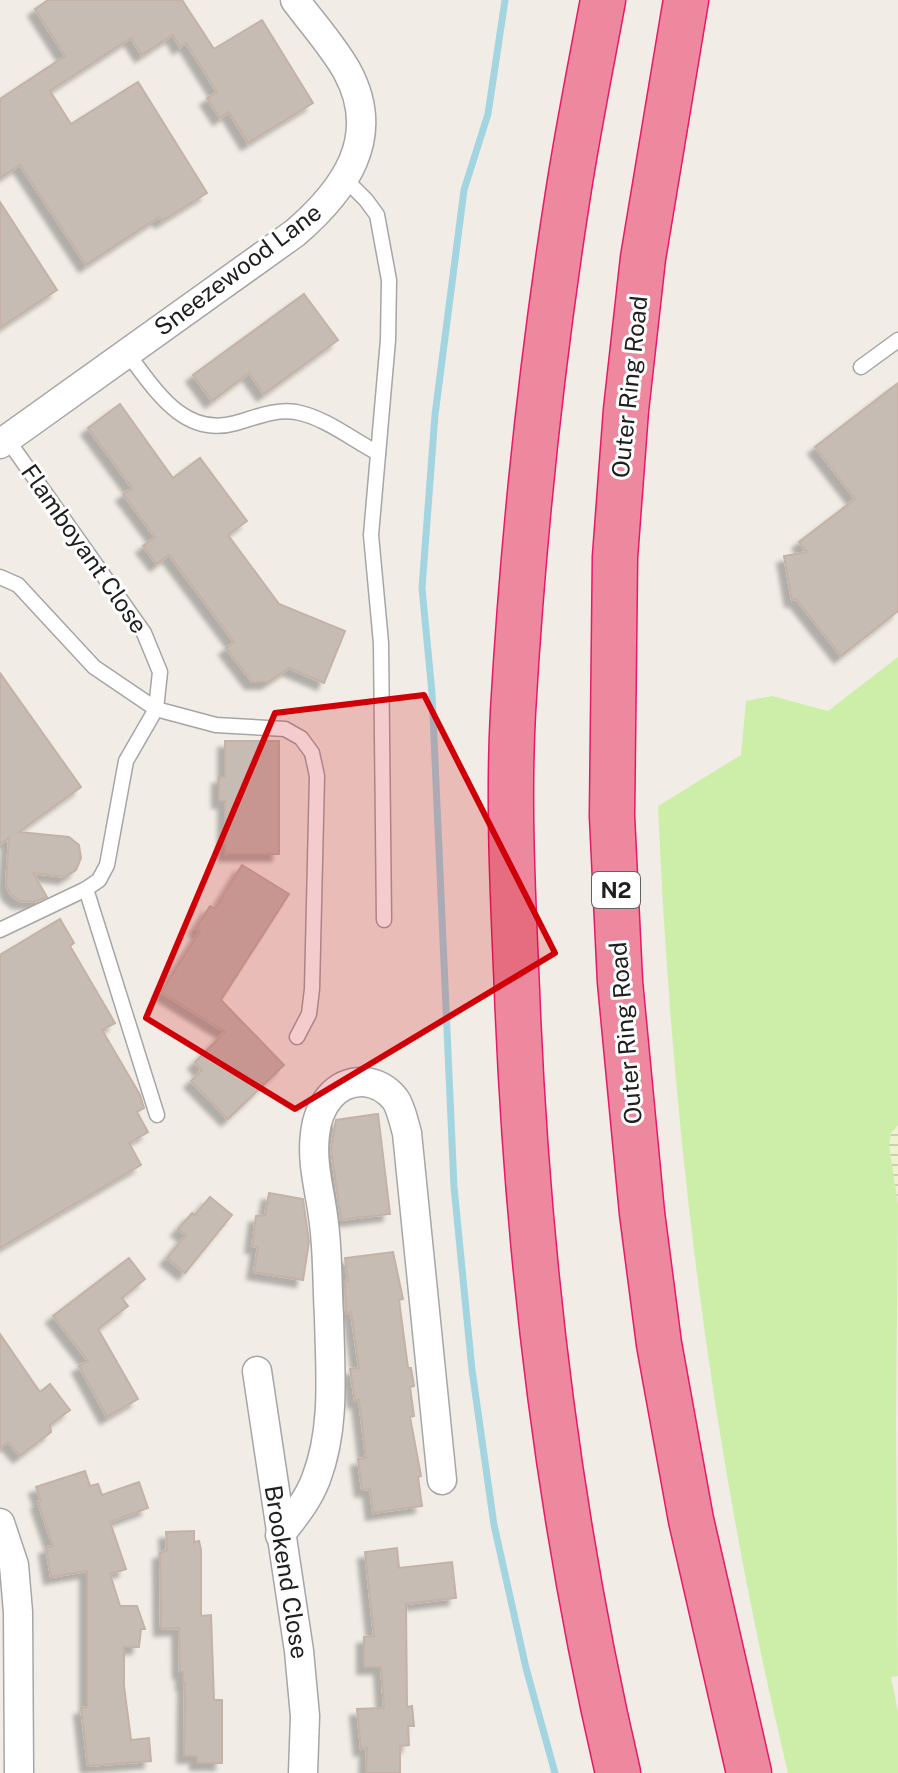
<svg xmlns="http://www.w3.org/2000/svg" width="898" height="1773" font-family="'Public Sans',sans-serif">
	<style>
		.farmland { fill: url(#farmland-rules) }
		.grass { fill: #cdeea8 }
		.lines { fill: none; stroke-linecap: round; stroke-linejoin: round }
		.stream { stroke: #a3d5e1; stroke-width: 7 }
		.building { fill: #c6bcb4; stroke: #c4b2a6; stroke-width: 2; filter: url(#shadow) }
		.service-casing { stroke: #a6a6a6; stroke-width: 17 }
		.minor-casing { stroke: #a6a6a6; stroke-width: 31 }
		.motorway-casing { stroke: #e71a67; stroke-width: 47 }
		.service { stroke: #fff; stroke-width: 14 }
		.minor { stroke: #fff; stroke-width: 28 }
		.motorway { stroke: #ed889e; stroke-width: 44 }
		.marked { fill: #cf0007; fill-opacity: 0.2; stroke: #cf0007; stroke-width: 6; stroke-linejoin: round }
		.labels { text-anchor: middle; stroke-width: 6; stroke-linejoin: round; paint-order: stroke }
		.shield { fill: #fff; stroke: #626262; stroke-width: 2 }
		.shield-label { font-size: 22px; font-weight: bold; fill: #1f1f1f }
		.street-label { font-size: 24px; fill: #1f1f1f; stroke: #fff }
	</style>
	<defs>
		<pattern id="farmland-rules" width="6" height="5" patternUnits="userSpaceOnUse" patternTransform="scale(2)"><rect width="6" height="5" fill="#eff1cf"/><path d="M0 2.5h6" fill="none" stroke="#ccceb1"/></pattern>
		<filter id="shadow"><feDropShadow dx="-7" dy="7" stdDeviation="2" flood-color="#0004"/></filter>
	</defs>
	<rect width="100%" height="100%" fill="#f1ece5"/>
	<polygon class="farmland" points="898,1125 898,1205 889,1145 891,1133"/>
	<path class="grass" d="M898,657V1125L891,1133L889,1145L898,1205L896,1425L898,1676L891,1677L898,1712V1773H788C711,1453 672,1134 658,806L741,755L746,701L772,696L828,711Z"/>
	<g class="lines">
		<polyline class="stream" points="505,0 488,114 464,190 435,415 422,588 432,693 454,1187 472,1370 494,1525 526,1668 555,1773"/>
	</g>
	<g class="building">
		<polygon points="48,0 182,0 214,49 262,20 313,103 248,143 229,112 220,118 207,98 217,92 186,43 180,47 173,35 142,55 131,38 50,91 71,124 138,82 207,193 162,221 159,217 86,265 20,165 0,178 0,99 65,56 35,9"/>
		<polygon points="0,202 57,290 0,328"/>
		<polygon points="304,294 338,340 264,394 249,373 212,401 193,375"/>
		<polygon points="898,383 898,611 841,656 796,599 792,600 784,556 807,552 799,542 855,499 815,447"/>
		<polygon points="120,404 173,478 200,458 247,521 228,535 279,604 345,631 324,683 289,668 268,682 252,682 226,648 234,642 169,555 157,564 143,546 155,537 123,494 132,488 88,428"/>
		<polygon points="0,673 81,787 19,832 69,837 79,845 81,858 76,870 65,877 33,873 47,897 35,902 19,901 10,894 6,884 9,838 0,844"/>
		<polygon points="225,741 279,741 279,854 225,854 225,801 219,801 219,777 225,777"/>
		<polygon points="242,865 289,894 221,1000 284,1065 228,1119 191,1081 202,1070 195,1062 225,1032 161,992 200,931 196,928 210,906 215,909"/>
		<polygon points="60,919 74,943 70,946 115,1023 102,1030 140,1095 144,1108 137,1112 148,1132 129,1143 141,1165 0,1248 0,955"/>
		<polygon points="378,1114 390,1214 341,1220 331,1149 336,1120"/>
		<polygon points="269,1193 303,1199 309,1242 303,1280 254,1272 258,1247 252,1246 256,1216 265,1215"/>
		<polygon points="210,1197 232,1215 185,1273 167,1258 186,1235 178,1229 192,1213 195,1215"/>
		<polygon points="393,1252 403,1299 399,1300 408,1368 411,1368 414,1386 410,1387 414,1416 410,1417 421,1476 418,1477 422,1506 373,1513 370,1489 362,1490 358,1459 366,1458 359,1400 355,1401 350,1369 359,1368 351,1312 346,1313 345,1282 348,1281 345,1258"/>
		<polygon points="129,1258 145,1279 122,1298 128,1306 98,1329 138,1399 107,1417 79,1366 88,1361 53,1316"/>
		<polygon points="0,1334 40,1392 50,1384 70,1410 50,1425 51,1432 20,1456 8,1442 0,1448"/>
		<polygon points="85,1471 90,1486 98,1484 102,1495 139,1482 148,1508 110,1522 126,1569 110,1574 120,1606 137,1606 145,1629 141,1629 139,1647 124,1647 124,1686 131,1740 149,1738 151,1761 88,1766 81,1708 87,1707 87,1571 51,1577 46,1547 53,1546 38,1502 41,1501 36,1487"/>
		<polygon points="194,1531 194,1542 199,1541 201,1550 201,1616 211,1615 214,1700 222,1700 222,1763 197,1763 197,1756 184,1756 185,1683 183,1683 183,1672 180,1672 179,1628 161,1629 160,1553 167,1550 166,1532"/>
		<polygon points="397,1548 399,1568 452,1562 456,1598 406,1604 407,1707 412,1706 414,1726 408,1726 409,1745 400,1746 400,1773 366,1773 367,1748 361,1749 357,1709 384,1708 381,1667 364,1667 364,1637 374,1636 365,1552"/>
	</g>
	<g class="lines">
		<defs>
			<g id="service">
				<polyline points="346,180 366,200 377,215 389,280 388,340 371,535 381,643 384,920"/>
				<path d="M127,353C155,389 183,438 236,423C257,417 274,409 296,412C324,417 353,440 378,453"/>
				<polyline points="861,367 898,340"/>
				<polyline points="0,577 18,585 94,667 156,709 216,725 285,729 301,738 312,753 317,776 312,989 309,1014 297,1037"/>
				<polyline points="86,889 157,1115"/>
				<polyline points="0,930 86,889 99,880 107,865 126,761 156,709 160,672 144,633 7,439"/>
			</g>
			<g id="minor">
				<path d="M0,444L295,233C345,190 383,137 347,71C333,46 312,23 295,0"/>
				<polyline points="257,1371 299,1651 305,1716 303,1773"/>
				<polyline points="0,1523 14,1565 18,1612 19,1773"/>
				<path d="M280,1535C294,1517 308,1500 316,1479C336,1427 330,1370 329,1316C327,1286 328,1254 324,1224C321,1194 311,1165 315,1134C318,1107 334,1081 364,1082C376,1083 387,1089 395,1099C401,1107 404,1123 407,1133L442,1480"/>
			</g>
			<g id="motorway">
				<path d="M603,0C591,65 578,129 568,194C541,366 523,539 513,712C508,804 513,898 517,991C527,1254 558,1516 618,1773"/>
				<polyline points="686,0 643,258 626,410 615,557 612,816 620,982 642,1213 659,1344 691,1520 749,1773"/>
			</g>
		</defs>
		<use href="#service" class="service-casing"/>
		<use href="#minor" class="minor-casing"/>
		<use href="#motorway" class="motorway-casing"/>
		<use href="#service" class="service"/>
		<use href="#minor" class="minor"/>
		<use href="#motorway" class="motorway"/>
	</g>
	<path class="marked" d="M424,695L555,953L295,1109L146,1018L275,713Z"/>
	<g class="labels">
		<rect class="shield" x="592" y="872" width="48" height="36" rx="6"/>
		<g class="shield-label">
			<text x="616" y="898">N2</text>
		</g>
		<g class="street-label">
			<text transform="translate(238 270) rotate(-37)" y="8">Sneezewood Lane</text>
			<text transform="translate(630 387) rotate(-84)" y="8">Outer Ring Road</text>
			<text transform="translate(84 549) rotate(55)" y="8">Flamboyant Close</text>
			<text transform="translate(626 1033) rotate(-95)" y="8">Outer Ring Road</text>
			<text transform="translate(286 1572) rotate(81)" y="8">Brookend Close</text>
		</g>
	</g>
</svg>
